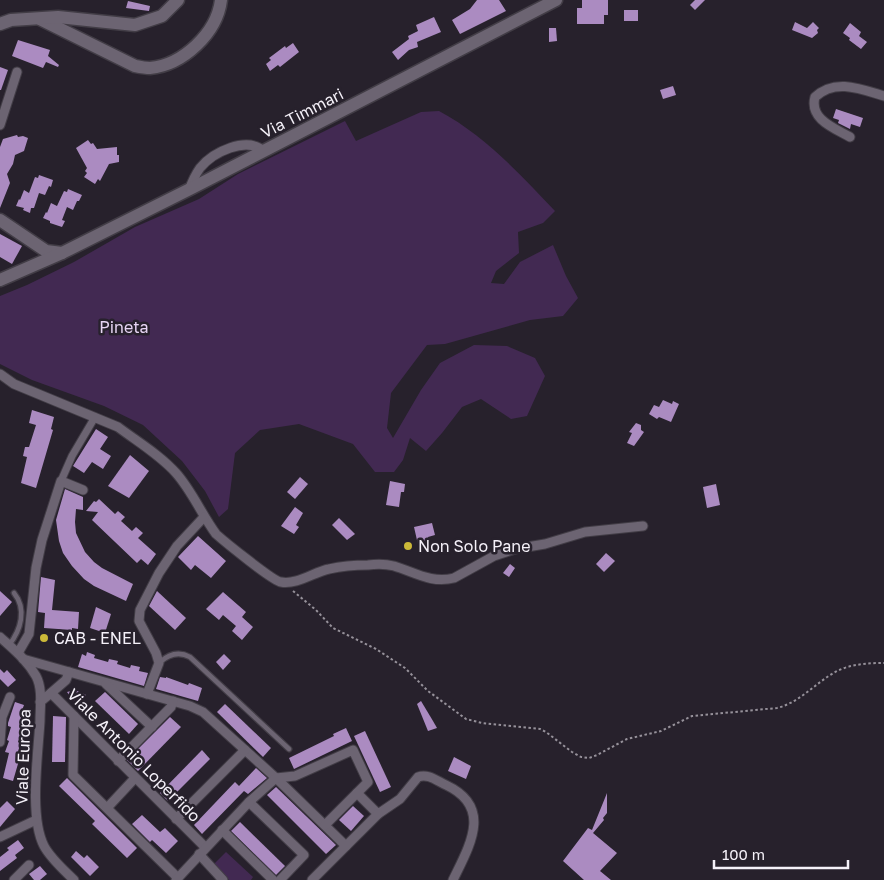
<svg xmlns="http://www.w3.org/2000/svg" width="884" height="880" font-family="'Golos Text',sans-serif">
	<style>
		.green { fill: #422952 }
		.building { fill: #ab8bc1 }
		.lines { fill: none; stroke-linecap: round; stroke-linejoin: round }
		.service-casing { stroke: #423d46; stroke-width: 7 }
		.pedestrian-casing { stroke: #423d46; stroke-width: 9 }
		.minor-casing { stroke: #423d46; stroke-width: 11 }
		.secondary-casing { stroke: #423d46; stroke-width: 15 }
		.path { stroke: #96919a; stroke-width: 2; stroke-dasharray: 2.5 2.5; stroke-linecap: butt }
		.service { stroke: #6c6472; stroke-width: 4.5 }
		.pedestrian { stroke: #6c6472; stroke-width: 7 }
		.minor { stroke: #6c6472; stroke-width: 9 }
		.secondary { stroke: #6c6472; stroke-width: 12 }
		.poi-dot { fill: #ccb939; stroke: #27212c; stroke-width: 2 }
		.labels { text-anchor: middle; stroke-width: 5; stroke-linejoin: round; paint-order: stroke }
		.street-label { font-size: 16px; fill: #f5f1f9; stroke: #27212c }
		.park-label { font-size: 16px; fill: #e7d5f4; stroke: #27212c }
		.poi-label { font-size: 16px; fill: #f5f1f9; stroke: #27212c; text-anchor: start }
	</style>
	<rect width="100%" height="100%" fill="#27212c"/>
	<g class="green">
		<path d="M439,111C484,135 520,174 555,211L543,223L518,232L519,253L496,271L491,283L504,284L520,262L553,245L566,276L578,298L563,316L530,320L445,344L427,345L391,393L387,428L393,438L421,390L440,363L474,345L507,346L535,358L545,376L527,416L511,419L481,399L462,407L442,433L426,451L410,438L403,460L394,472H375L353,444L299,424L260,430L235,453L228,509L219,517L205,491L182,461L143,425L104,406L32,380L0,364V296L27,285L74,262L135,227L199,199L238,174L345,121L356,141L421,112Z"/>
		<polygon points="226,852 253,877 251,880 229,880 213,865"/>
	</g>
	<g class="building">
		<polygon points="477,0 499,0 506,11 460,34 452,20 470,9"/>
		<polygon points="582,0 608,0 608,15 604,15 604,24 577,24 577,8 582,8"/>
		<polygon points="695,0 705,0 695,10 690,5"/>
		<polygon points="128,1 150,6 149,11 126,8"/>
		<rect x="624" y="10" width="14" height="11"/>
		<polygon points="434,17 441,32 417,42 418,47 409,50 398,60 392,52 409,39 408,36 418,31 416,25"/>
		<polygon points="795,22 807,28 813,22 819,28 817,30 818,33 812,38 792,30"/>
		<polygon points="850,23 861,32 859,36 867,42 861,49 849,40 850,38 843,33"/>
		<polygon points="549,28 556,28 557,41 549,42"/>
		<polygon points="18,40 50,50 48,56 59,65 58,67 46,62 43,68 12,56"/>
		<polygon points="293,43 299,52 280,67 278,65 270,71 266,64 271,60 269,58 285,46 286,48"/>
		<polygon points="0,67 8,70 1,90 0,90"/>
		<polygon points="673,86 676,95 663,99 660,90"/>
		<polygon points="836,109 863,118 860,127 851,124 850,129 838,123 839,120 833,118"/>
		<polygon points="17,135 18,137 23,136 28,138 24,151 15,155 13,164 7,174 10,183 0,208 0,147 3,139"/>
		<polygon points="88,140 91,144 93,143 97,149 117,147 117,155 119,155 119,162 109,164 100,181 98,179 95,184 84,177 87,173 85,171 87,168 76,148"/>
		<polygon points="39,175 53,180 51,187 49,186 45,195 39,193 34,208 31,208 30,213 23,210 24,208 16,206 19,199 20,200 24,190 29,193 35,177 38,178"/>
		<polygon points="68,189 82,195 79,201 77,201 73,210 67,207 62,220 65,221 62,227 50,223 50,221 43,218 46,212 47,213 51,203 57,206 64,191 67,192"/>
		<polygon points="0,234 22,246 12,264 0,257"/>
		<polygon points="663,400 672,404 673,401 679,404 671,422 659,417 657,419 649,414 654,405 659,407"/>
		<polygon points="32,410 54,417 51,429 53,430 36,488 21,483 27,457 23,456 25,447 29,447 36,425 29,423"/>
		<polygon points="636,423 641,425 641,430 644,432 634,446 627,443 632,433 629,432"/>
		<polygon points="96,429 108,437 100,449 111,456 103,469 92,462 84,473 73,466"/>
		<polygon points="130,455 149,471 129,498 108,486"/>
		<polygon points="300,477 308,484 295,499 287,492"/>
		<polygon points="390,481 405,484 404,492 401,492 399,507 386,505"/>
		<polygon points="716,484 720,505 707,508 703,487"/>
		<polygon points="65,489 83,497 83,510 76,509 75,522 76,533 85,552 94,562 102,568 133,584 126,601 94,586 84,579 72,566 63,553 59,541 56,520"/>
		<polygon points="99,499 115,514 118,511 125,517 121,521 132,531 136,527 143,533 138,538 156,554 148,565 141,559 137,563 92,520 98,512 86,511 94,501 96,502"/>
		<polygon points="295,507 303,513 296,525 299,527 294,534 281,526"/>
		<polygon points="339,518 355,534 347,540 332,525"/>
		<polygon points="432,523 435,535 428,537 430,546 419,549 414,527"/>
		<polygon points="198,536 226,561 211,578 195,565 191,570 178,557"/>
		<polygon points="606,553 615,561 604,572 596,564"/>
		<polygon points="510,564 515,568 509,577 503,573"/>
		<polygon points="41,577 55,580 52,610 79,612 78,629 72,628 72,630 44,628 45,613 38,612"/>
		<polygon points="0,591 12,602 0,616"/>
		<polygon points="157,591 186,618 175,630 149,606"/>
		<polygon points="223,592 246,612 242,617 253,627 242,640 232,631 236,626 223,615 219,620 206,609"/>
		<polygon points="96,607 111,614 105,633 90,628"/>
		<polygon points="87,652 95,655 94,658 108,662 109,659 118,661 117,664 130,668 131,665 140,667 139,671 148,673 144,686 78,667 82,654 86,656"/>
		<polygon points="224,654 231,661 223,670 216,662"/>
		<polygon points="0,669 4,673 7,670 16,680 8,687 0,679"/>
		<polygon points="160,677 166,678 166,677 188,685 189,683 202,688 198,701 156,689"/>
		<polygon points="75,690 86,695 75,703 67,692"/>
		<polygon points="105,692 138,724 129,734 95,701"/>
		<polygon points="421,701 433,721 437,728 428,731 417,704"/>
		<polygon points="15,702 24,705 20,716 24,718 20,731 22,731 18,742 21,743 17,756 20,757 13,781 3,778 9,753 5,752 9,741 7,740 11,727 8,726 8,723"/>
		<polygon points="225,704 271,748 263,757 217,712"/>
		<polygon points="53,716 66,717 65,762 52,762"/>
		<polygon points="170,717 181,727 138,771 127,760"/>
		<polygon points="346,728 352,741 294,769 289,758 334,736 333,734"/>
		<polygon points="365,731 391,787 380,792 354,736"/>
		<polygon points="202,750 210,759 168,801 160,793"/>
		<polygon points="454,757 471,766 466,779 448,771"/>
		<polygon points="256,768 267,778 248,794 244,791 202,834 194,825 235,782 239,786"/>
		<polygon points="67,778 137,848 127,858 92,824 95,821 59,786"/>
		<polygon points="276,787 336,845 326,854 267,795"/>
		<polygon points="607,793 607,813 603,818 604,820 593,833 617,853 600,871 611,880 584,880 563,861 588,828 592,830"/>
		<polygon points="7,801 15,809 0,827 0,808"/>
		<polygon points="353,806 364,816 351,831 339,820"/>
		<polygon points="142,815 160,832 165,828 178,841 166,853 152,840 150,842 132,824"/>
		<polygon points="240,822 285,866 276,875 231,831"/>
		<polygon points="18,840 24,848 15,855 17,858 0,871 0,857 9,850 7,848"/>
		<polygon points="76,851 84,858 87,855 99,867 90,876 71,857"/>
		<polygon points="40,866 47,874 40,880 34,880 29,874"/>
	</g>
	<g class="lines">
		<defs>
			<g id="service">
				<path d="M9,645C21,630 27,609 14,593"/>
				<path d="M160,662C169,654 179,651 190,657L289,749"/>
			</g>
			<polyline id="pedestrian" points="61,481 72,456 95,417"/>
			<g id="minor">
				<polyline points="0,125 17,72"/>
				<path d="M850,137C834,128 809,119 815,97C835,78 861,89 884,96"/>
				<path d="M189,190C192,182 195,175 200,168C213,152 246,136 264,151"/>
				<path d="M0,374L14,384L118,427C138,442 160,455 176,473C192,491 202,515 216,534C225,542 273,581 281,582C297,585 314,572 329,569C342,566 355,565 368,565C376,564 386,564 394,566C414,572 432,584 454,578L494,556L515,549L545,544L585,532L643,526"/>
				<path d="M0,637C13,649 27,660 36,676C43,689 40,707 40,721C38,755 29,817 44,846C51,859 64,870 74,880"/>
				<polyline points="18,653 29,634 36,568 42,540 61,481 83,490"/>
				<polyline points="23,659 190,706 203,712 276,778 346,846"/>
				<polyline points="106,684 152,727"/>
				<polyline points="51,693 66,680 69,672"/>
				<polyline points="147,694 159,663 156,653 139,621 140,610 159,573 177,546 204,517"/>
				<polyline points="40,702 51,693 205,847"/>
				<polyline points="74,716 73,775 178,878"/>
				<polyline points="0,742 2,717 10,697"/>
				<polyline points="118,761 171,707 173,701"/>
				<path d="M357,793L378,814L400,799L418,777C428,773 437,781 446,785C493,807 470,845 453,880"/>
				<polyline points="249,802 304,855 280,880"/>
				<polyline points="107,808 135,778"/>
				<polyline points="176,819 245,750"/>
				<polyline points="222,830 273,880"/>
				<polyline points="0,837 36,820"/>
				<polyline points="199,854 223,880"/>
				<polyline points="14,880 29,865"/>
				<polyline points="176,880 249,802 276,778 295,776 353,750 368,782 325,825"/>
				<polyline points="312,880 378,814"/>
			</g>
			<g id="secondary">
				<path d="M40,19L135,66C140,67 145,68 150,68C183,65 217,33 221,0"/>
				<polyline points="0,24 11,20 58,17 135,25 162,16 178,0"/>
				<polyline points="0,220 46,251 62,253"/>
				<polyline points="0,280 62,253 192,188 556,0"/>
			</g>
		</defs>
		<use href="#service" class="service-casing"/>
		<use href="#pedestrian" class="pedestrian-casing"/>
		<use href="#minor" class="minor-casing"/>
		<use href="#secondary" class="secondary-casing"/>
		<path class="path" d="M293,591L316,610L333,628L376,649L405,668L428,691L466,719L482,723L540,729L546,732L572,752L581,757L589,758L597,755L627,739L661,731L692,716L777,708C801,702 816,682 837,671C851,664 869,663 884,663"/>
		<use href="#service" class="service"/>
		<use href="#pedestrian" class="pedestrian"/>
		<use href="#minor" class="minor"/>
		<use href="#secondary" class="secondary"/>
	</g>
	<g class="poi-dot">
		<circle cx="408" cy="546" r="5"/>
		<circle cx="44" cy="638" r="5"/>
	</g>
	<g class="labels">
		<g class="street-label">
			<text transform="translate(302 113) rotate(-27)" y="6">Via Timmari</text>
			<text transform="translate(134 755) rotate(45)" y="6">Viale Antonio Loperfido</text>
			<text transform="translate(23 757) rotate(-88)" y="6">Viale Europa</text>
		</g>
		<g class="park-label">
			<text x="124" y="333">Pineta</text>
		</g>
		<g class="poi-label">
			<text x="418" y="552">Non Solo Pane</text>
			<text x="54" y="644">CAB - ENEL</text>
		</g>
	</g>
	<path d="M714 860v8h134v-8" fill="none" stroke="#f5f1f9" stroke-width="2.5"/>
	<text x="722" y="860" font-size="15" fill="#f5f1f9" stroke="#27212c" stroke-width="4" paint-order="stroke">100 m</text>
</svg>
